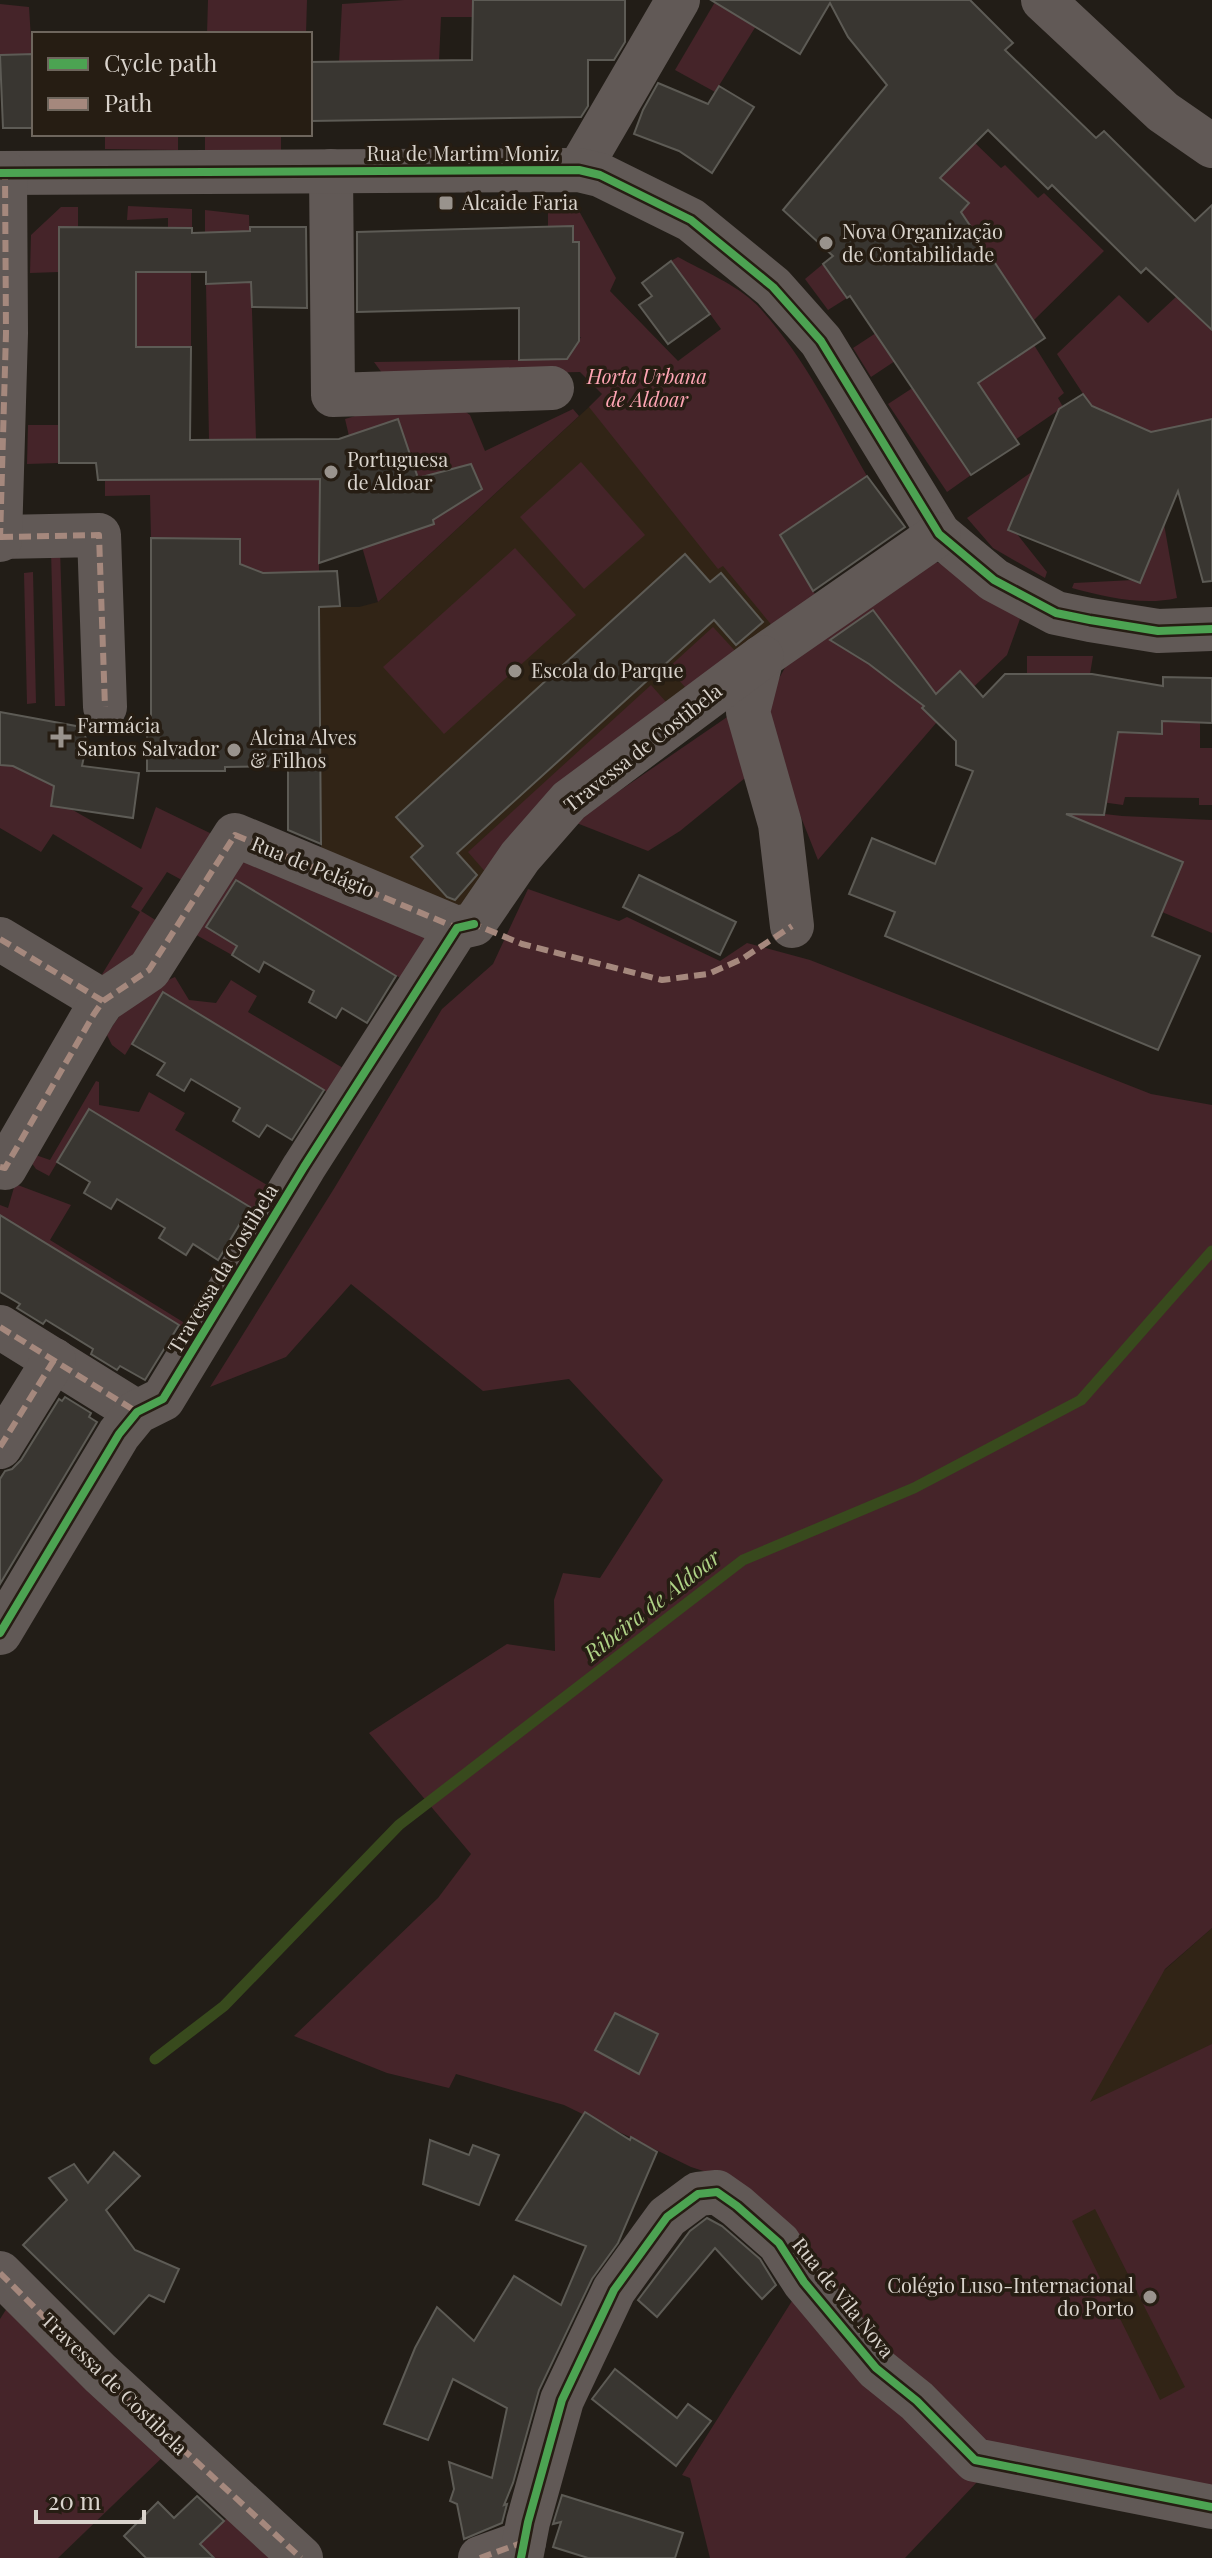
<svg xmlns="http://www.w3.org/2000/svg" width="1212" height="2558" font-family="'Playfair Display',serif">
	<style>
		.built { fill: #312416 }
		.green { fill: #452429; fill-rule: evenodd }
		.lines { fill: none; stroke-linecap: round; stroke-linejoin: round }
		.stream { stroke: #384a1d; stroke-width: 11 }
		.building { fill: #393631; stroke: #5d5b55; stroke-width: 2 }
		.minor { stroke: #615956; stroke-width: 44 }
		.quiet { stroke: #a5887d; stroke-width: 6; stroke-dasharray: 12 6; stroke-linecap: butt }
		.cycleway-casing { stroke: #261d13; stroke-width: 13 }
		.cycleway { stroke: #4ca352; stroke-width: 8 }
		.poi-dot { fill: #99938d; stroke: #261d13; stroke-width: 3 }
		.labels { text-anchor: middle; stroke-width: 7; stroke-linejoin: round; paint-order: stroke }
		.street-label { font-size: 20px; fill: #d9d3cc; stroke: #261d13 }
		.poi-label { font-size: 20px; fill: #d9d3cc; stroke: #261d13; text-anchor: start }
		.park-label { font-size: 20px; font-style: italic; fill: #ffa5b4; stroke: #261d13 }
		.water-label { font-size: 22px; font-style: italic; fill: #aed286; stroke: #261d13 }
	</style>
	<rect width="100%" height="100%" fill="#221d17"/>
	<g class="built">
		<polygon points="602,395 782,622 461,917 321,856 320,607 359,607 378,602"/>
		<polygon points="1212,1928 1212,2489 1172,2480 1002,2114"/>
	</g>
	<g class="green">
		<polygon points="208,0 307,0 306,34 266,34 265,32 207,34"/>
		<polygon points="404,0 473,0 473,17 441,17 439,61 339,63 342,4"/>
		<polygon points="715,2 756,26 715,92 675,70"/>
		<polygon points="0,4 29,7 32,54 1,56 0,73"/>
		<polygon points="105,134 178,134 178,150 105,149"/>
		<rect x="205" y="134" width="76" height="16"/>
		<polygon points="975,143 1001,168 1005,165 1038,198 1044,193 1104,251 1034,320 1011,286 1034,345 1064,393 1058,398 1063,407 1015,440 961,357 960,212 969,203 938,180"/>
		<path d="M548,205L565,206L579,211L616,278L610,291L678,361L721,329L671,261L678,257C703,271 736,284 757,305C803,354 834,418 867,476L780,535L818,599L774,628L723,566L718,569L589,407L602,394L580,372L385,377L374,362L567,359L581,337H519L518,308L573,242V226H548Z"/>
		<polygon points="128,206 192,209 192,228 168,228 168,218 127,220"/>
		<polygon points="61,207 78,207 78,227 59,227 59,272 30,273 31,235"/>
		<polygon points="205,210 249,215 256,439 209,440 206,284 245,282 205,233"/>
		<polygon points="823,264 847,298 828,310 805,279"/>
		<polygon points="136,272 191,272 191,347 179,347 190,479 320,479 319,571 240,573 240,538 151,538 150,495 105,496 105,479 151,347 136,347"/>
		<polygon points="1119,295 1148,323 1177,296 1212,330 1212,419 1151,432 1091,406 1057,354"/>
		<polygon points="876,333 895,361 871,377 853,348"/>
		<polygon points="914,387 971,475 947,492 888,404"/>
		<polygon points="379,409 463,410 470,415 485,451 573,409 579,416 378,602 360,540 434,524 433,520 481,489 471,464 418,478 398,419 349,436 345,419"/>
		<polygon points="28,425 59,425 59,463 27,464"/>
		<polygon points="581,462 645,535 584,589 520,517"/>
		<polygon points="1033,471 1017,534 1047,572 1045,578 993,548 967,518"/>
		<path d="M1164,524L1177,598C1144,606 1105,597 1072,588L1074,583L1133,580L1140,583Z"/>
		<polygon points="515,548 576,615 444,734 383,667"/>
		<polygon points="60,549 65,706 55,706 51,550"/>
		<polygon points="933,561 945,565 1020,619 1007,655 937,722 818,860 789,787 767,700 787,664"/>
		<polygon points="33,572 36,703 27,704 24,573"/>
		<polygon points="713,627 737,653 686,688 668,668"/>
		<polygon points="1027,656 1093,656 1090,674 1027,674"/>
		<polygon points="651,685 666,702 488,875 468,852"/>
		<polygon points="1122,710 1133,733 1161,734 1162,721 1200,722 1200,748 1212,748 1212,805 1199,805 1199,798 1125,797 1123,805 1072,798 1080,742 1115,748"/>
		<polygon points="733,713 745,778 680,831 648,851 574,822"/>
		<polygon points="0,765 13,766 55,781 51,806 71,809 141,849 156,807 214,835 191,885 167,872 141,911 165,926 156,946 101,976 140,912 131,907 143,888 53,834 41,852 0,828"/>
		<polygon points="972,775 1070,810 1122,816 1212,820 1212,933 1162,912 1183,862"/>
		<polygon points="236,857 429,929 407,982 235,880 206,927 237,946 232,955 191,932"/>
		<path d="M528,889L619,921L627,917L720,961L747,943L810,960L1151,1094L1212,1105V1928L1165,1969L1090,2102L1212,2044V2489L975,2460L728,2179L691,2167L564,2105L456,2074L449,2088L387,2073L294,2036L438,1898L471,1854L369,1733L507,1644L555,1651L554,1600L563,1573L600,1578L663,1480L569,1379L483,1391L351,1284L286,1357L210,1387L335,1187L442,1009L493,964ZM1095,2209L1185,2387L1160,2400L1072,2221Z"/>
		<path d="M175,977L189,1000L216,1003L231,980L257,996L248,1012L343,1068L335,1097L163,992L125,1055L112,1045L107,1035C125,1004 142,991 175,977Z"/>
		<polygon points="96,1081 99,1082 99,1105 139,1112 149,1092 185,1113 175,1130 272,1188 264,1216 89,1109 49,1176 36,1169 28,1158 30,1153 50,1160"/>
		<polygon points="15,1184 71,1205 50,1240 196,1330 193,1334 0,1215 0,1205 8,1208"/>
		<polygon points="797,2293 978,2481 905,2558 710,2558 690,2478 682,2475"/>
		<polygon points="11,2302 168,2452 58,2558 0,2558 0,2319"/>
		<polygon points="234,2511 283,2558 214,2558 200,2544"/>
	</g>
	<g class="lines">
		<polyline class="stream" points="155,2059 224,2006 399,1825 743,1560 914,1488 1081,1400 1212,1251"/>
	</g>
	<g class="building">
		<polygon points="473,0 625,0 625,42 614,60 588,60 588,106 581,117 310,121 310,62 472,60"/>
		<polygon points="711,0 970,0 1013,43 1005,50 1096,138 1104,131 1195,221 1212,205 1212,330 1146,268 1141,273 1052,185 1048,189 988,130 940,178 969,203 961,212 1045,338 978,383 1019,444 971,475 850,296 847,298 823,264 833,256 783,210 887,85 848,37 830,3 800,54"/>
		<polygon points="34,54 34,128 3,128 0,55"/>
		<polygon points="658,83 708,104 719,86 754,107 712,173 679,151 634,134 643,110"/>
		<polygon points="573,226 573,242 579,242 579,341 567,359 519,360 519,308 357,312 357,232"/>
		<polygon points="59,227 192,228 192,233 250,231 250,227 306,227 307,308 252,307 251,282 206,284 206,272 136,272 136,347 191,347 190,440 339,439 398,419 418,478 471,464 482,489 433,520 434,524 319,563 320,479 98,480 96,463 59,463"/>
		<polygon points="671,261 710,314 668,344 639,305 652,296 642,283"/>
		<polygon points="1083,394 1092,406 1151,432 1212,419 1212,581 1203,582 1178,491 1140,583 1008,530 1059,409"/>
		<polygon points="867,476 905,527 813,591 780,535"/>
		<polygon points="151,538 240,539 240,564 263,573 337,571 340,606 319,607 321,844 288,830 288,766 225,767 225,771 147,771 147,725 151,726"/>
		<polygon points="685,554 710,582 721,573 763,622 736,645 714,620 457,853 477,875 455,900 447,897 411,857 423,846 396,817"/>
		<polygon points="873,610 936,694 960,671 983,697 1005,674 1092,674 1163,686 1163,677 1212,678 1212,723 1162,721 1162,734 1118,732 1104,815 1066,814 1183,862 1152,936 1200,956 1158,1050 885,936 895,912 849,894 872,838 935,864 973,771 956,765 956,741 922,708 924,706 869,664 830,640"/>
		<polygon points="0,712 76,726 83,731 87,741 82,766 139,773 133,818 51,806 54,786 13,766 0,765"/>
		<polygon points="639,875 736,922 720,955 623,907"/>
		<polygon points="236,880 396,976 367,1023 342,1008 336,1018 309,1002 314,991 264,962 259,972 232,955 237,946 206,927"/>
		<polygon points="163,992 324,1090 292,1140 267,1125 259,1137 233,1121 240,1108 191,1079 184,1091 157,1075 165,1063 132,1044"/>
		<polygon points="89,1109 250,1207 218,1260 193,1244 186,1255 159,1238 165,1228 117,1199 111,1209 84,1193 90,1182 57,1162"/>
		<polygon points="0,1215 179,1325 145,1380 120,1366 117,1370 91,1354 93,1349 46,1320 43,1324 17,1308 20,1304 0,1292"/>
		<polygon points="65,1397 91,1413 89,1417 97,1422 0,1584 0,1479 5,1471 12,1469 21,1460 59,1399 62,1401"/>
		<polygon points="615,2013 658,2034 639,2074 595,2050"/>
		<polygon points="585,2112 630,2140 631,2137 657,2152 618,2243 592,2279 539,2390 513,2483 504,2505 507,2504 502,2523 464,2539 457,2504 450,2501 454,2489 449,2462 492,2478 507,2408 453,2379 428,2440 384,2424 415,2348 437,2307 474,2341 514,2276 561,2305 586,2246 516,2220"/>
		<polygon points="430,2140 469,2155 473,2145 499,2155 479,2205 423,2184"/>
		<polygon points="114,2152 140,2176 106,2210 135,2250 179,2269 164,2302 149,2295 114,2334 23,2245 67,2200 49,2178 74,2164 88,2183"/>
		<polygon points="707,2218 722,2226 760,2259 776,2285 762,2299 715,2248 657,2317 638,2300 690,2231"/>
		<polygon points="615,2369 677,2418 688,2404 711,2421 676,2466 592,2399"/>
		<polygon points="562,2495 683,2533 675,2558 588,2558 553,2547 561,2522 553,2524"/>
		<polygon points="197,2496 224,2521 200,2544 214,2558 146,2558 124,2536 158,2502 174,2518"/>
	</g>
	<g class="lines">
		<g class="minor">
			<polyline points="1043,0 1163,112 1212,146"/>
			<polyline points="579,170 678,0"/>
			<polyline points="331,171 333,395 552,388"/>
			<polyline points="0,173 579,170 600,175 691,220 773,287 821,341 939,534 994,580 1056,613 1090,620 1158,631 1212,629"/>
			<polyline points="1,537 99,535 105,707"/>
			<polyline points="0,540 6,333 5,173"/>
			<polyline points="792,926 780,824 748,712 762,657 939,534"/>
			<polyline points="0,939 103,1001"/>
			<polyline points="0,1167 5,1168 94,1014 103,1001 149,970 235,835 457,928"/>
			<polyline points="0,1327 137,1412"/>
			<polyline points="0,1447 54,1360"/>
			<polyline points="0,1633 119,1434 137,1412 163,1399 304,1167 457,928 474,924 520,857 569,801 762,657"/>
			<polyline points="0,2273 100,2373 301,2558"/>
			<polyline points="480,2558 524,2542"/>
			<polyline points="521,2558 528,2522 562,2400 614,2290 667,2217 698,2194 717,2192 737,2206 779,2243 804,2282 876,2368 917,2401 975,2460 1212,2507"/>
		</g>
		<g class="quiet">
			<polyline points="1,537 99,535 105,707"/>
			<polyline points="0,540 6,333 5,173"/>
			<polyline points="469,925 474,924 522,944 662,980 708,974 742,959 792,926"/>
			<polyline points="0,939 103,1001"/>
			<polyline points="0,1167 5,1168 94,1014 103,1001 149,970 235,835 457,928"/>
			<polyline points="0,1327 137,1412"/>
			<polyline points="0,1447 54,1360"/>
			<polyline points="0,2273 100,2373 301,2558"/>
			<polyline points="480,2558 524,2542"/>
		</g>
		<defs>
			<g id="cycleway">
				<polyline points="0,173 579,170 600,175 691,220 773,287 821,341 939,534 994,580 1056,613 1090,620 1158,631 1212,629"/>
				<polyline points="0,1633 119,1434 137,1412 163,1399 304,1167 457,928 474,924"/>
				<polyline points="521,2558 528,2522 562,2400 614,2290 667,2217 698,2194 717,2192 737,2206 779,2243 804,2282 876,2368 917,2401 975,2460 1212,2507"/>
			</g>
		</defs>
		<use href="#cycleway" class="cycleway-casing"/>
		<use href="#cycleway" class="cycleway"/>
	</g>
	<g class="poi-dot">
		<rect x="438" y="195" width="16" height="16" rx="4"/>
		<circle cx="826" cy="243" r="8"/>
		<circle cx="331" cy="472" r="8"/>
		<circle cx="515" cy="671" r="8"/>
		<path d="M57 725h8v8h8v8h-8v8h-8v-8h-8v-8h8z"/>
		<circle cx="234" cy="750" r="8"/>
		<circle cx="1150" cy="2297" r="8"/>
	</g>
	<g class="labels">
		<g class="street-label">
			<text x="463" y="161">Rua de Martim Moniz</text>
			<text transform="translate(643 748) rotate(-38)" y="7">Travessa de Costibela</text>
			<text transform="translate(313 867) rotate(22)" y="7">Rua de Pelágio</text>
			<text transform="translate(223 1269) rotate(-59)" y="7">Travessa da Costibela</text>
			<text transform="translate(843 2298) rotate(51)" y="7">Rua de Vila Nova</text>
			<text transform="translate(114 2384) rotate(44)" y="7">Travessa de Costibela</text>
		</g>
		<g class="poi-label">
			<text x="462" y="210">Alcaide Faria</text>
			<text x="842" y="239">Nova Organização<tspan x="842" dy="23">de Contabilidade</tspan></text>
			<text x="347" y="467">Portuguesa<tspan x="347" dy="23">de Aldoar</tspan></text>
			<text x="531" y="678">Escola do Parque</text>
			<text x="77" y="733">Farmácia<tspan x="77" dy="23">Santos Salvador</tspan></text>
			<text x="250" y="745">Alcina Alves<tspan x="250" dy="23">&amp; Filhos</tspan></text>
			<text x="1134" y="2293" text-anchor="end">Colégio Luso-Internacional<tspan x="1134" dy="23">do Porto</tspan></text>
		</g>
		<g class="park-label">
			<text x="647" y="384">Horta Urbana<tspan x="647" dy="23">de Aldoar</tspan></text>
		</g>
		<g class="water-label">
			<text transform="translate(652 1605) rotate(-38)" y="8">Ribeira de Aldoar</text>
		</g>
	</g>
	<rect x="32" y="32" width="280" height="104" fill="#261d13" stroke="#6e665d" stroke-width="2"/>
	<rect x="48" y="58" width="40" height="12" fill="#4ca352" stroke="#6e665d" stroke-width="2"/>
	<text x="104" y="72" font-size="24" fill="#d9d3cc">Cycle path</text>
	<rect x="48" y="98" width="40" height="12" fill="#a5887d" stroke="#6e665d" stroke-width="2"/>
	<text x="104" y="112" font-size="24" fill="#d9d3cc">Path</text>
	<path d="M36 2510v12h108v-12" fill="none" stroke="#d9d3cc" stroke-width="4"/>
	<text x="48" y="2510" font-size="24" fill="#d9d3cc" stroke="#261d13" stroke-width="6" paint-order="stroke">20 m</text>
</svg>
